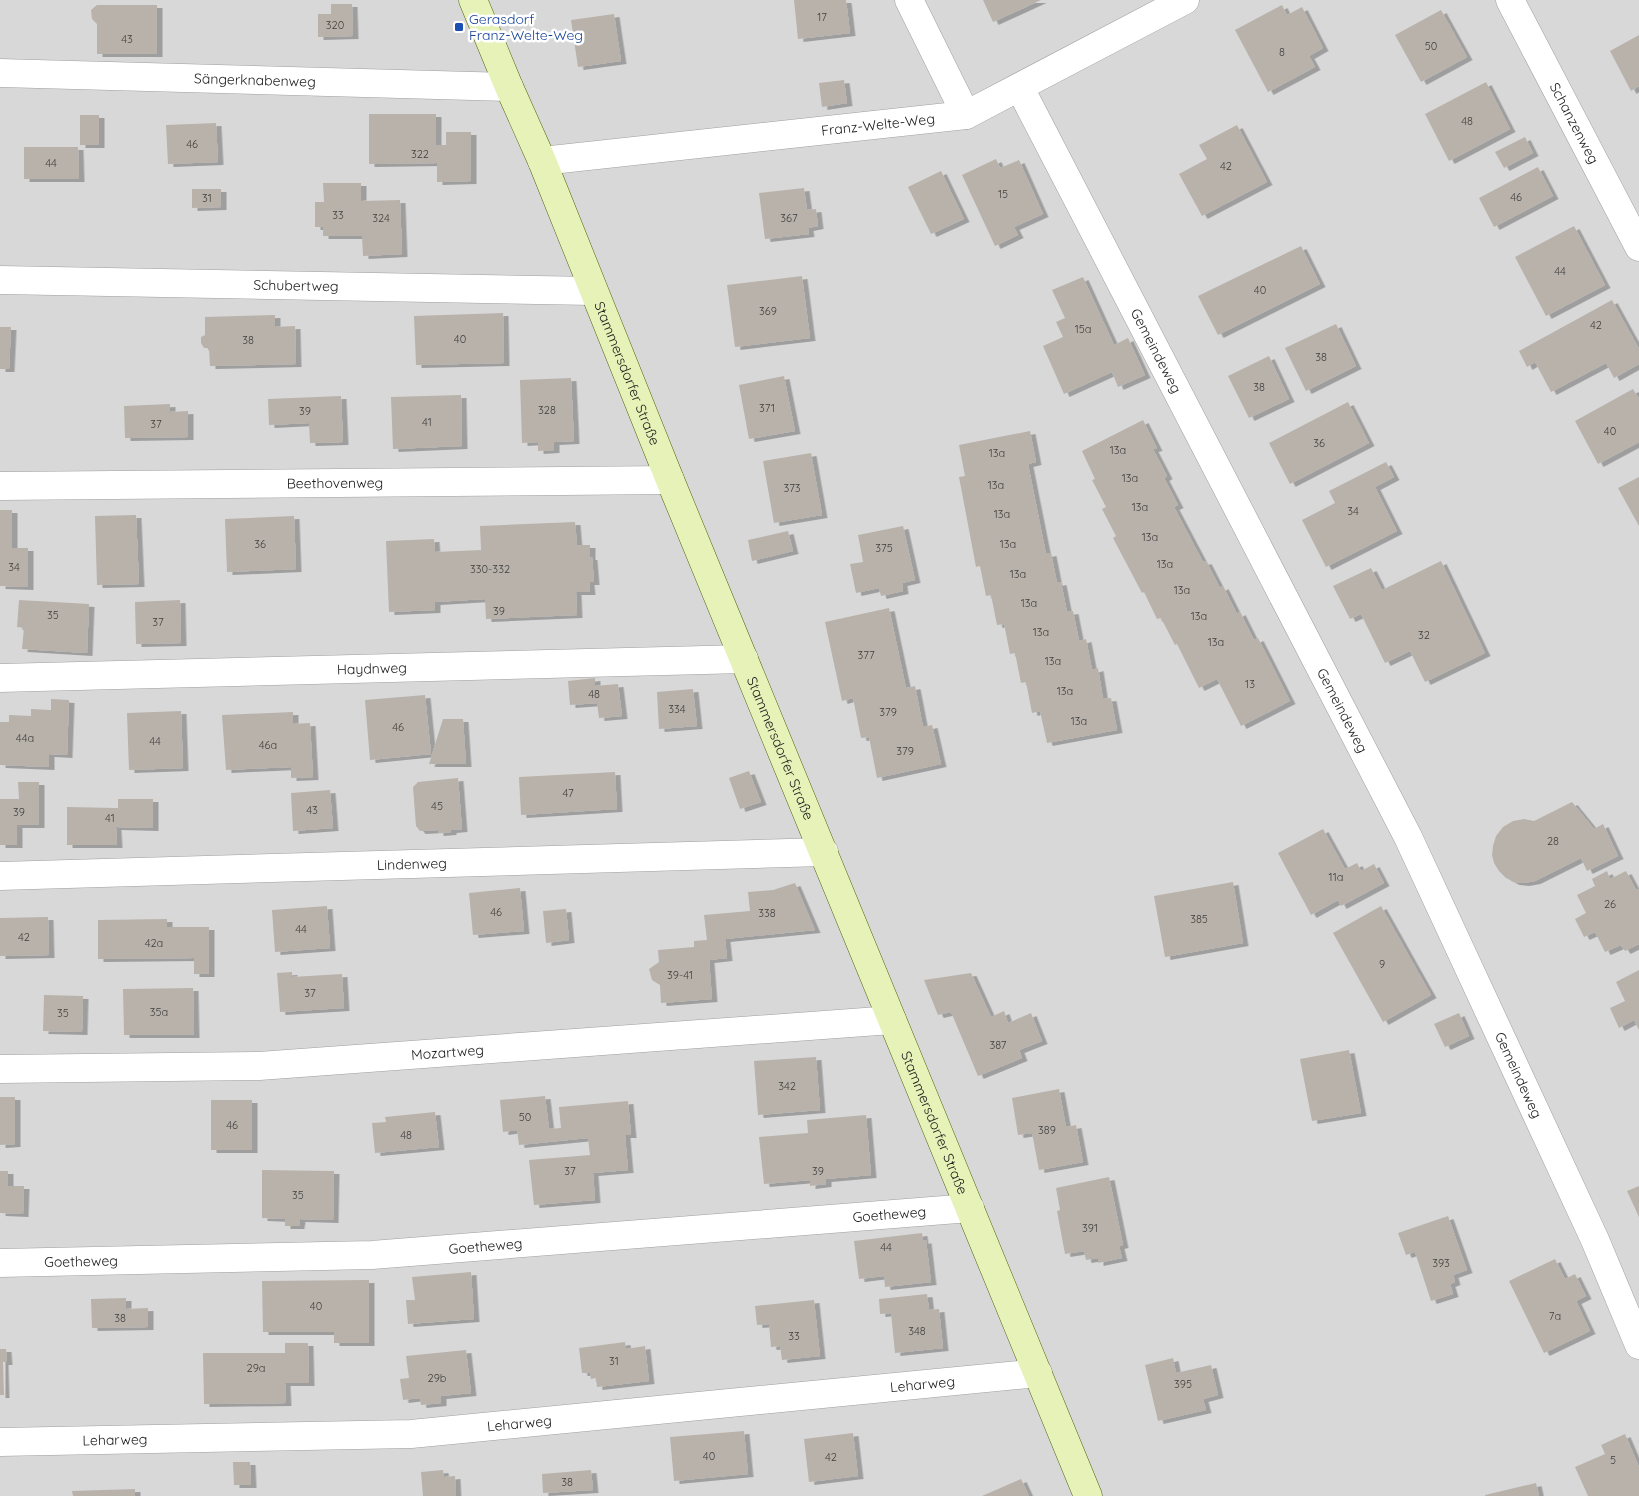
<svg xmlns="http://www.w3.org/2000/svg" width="1639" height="1496" font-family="Quicksand,sans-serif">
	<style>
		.residential { fill: #d9d8d8 }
		.building { fill: #b8b2ab; filter: url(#shadow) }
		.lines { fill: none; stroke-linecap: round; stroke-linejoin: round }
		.minor-casing { stroke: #9f9f9f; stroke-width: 29 }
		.secondary-casing { stroke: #4f650e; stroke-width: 29 }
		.minor { stroke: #fff; stroke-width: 28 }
		.secondary { stroke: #e7f2b8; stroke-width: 28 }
		.transit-dot { fill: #1a4fb4; stroke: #fff; stroke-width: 2 }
		.labels { text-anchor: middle; stroke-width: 5; stroke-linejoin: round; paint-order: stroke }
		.number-label { font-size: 11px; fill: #42413f }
		.transit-label { font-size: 14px; fill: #164399; stroke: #fff; text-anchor: start }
		.street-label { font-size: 14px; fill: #1b1b1b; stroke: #fff }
	</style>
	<defs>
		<filter id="shadow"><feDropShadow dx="5.5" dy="3" stdDeviation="0" flood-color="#0004"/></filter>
	</defs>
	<rect width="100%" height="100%" fill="#ebe9e1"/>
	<rect class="residential" x="0" y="0" width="1639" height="1496"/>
	<g class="building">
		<polygon points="794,0 846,0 850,33 798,39"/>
		<polygon points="983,0 1041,0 993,22"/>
		<polygon points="331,4 352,4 353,36 318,37 318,14 331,14"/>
		<polygon points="97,5 157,5 157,54 97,54 97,24 92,19 91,10"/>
		<polygon points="1282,5 1287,15 1302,7 1323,48 1309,56 1315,67 1268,92 1235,30"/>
		<polygon points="1441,10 1467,57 1421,82 1395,35"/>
		<polygon points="614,14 621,61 578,67 571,20"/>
		<polygon points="1639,35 1639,86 1631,91 1610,51"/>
		<polygon points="844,80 847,103 822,107 819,83"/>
		<polygon points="1486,82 1510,129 1449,161 1425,114"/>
		<polygon points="369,114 436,114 436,145 446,145 446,132 471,132 471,181 437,182 437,163 369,164"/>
		<rect x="80" y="115" width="19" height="30"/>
		<polygon points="216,123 218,162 168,164 166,125"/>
		<polygon points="1237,125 1267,182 1202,216 1179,174 1207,159 1199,145"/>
		<polygon points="1525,137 1533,153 1504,168 1495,152"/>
		<polygon points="24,147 78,147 79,179 24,179"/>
		<polygon points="996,159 1000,168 1019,160 1043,214 1014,227 1018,235 995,246 962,175"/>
		<polygon points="1538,167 1553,196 1494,227 1479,198"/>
		<polygon points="941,171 964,219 931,234 908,187"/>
		<polygon points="323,183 361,183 361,201 400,200 402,254 363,256 362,236 323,236 323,227 315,227 315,202 324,202"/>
		<polygon points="804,188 807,210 816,209 818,226 808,228 809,234 765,239 759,193"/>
		<polygon points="192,189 221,189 221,207 192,208"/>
		<polygon points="1574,226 1605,285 1546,316 1515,257"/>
		<polygon points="1301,246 1320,284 1218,335 1198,296"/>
		<polygon points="802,276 810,338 735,347 727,285"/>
		<polygon points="1083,277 1114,345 1128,338 1145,375 1118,387 1112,372 1064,394 1043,346 1063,337 1056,322 1065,318 1052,290"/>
		<polygon points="1612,300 1639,349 1639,364 1614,378 1606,363 1551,392 1535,362 1527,367 1519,351"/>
		<polygon points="503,313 504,363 416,365 414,316"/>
		<polygon points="275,315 275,327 295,326 296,364 210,366 209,348 204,348 201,343 201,337 205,335 205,317"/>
		<polygon points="1336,324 1356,366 1306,391 1285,348"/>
		<polygon points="0,327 11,327 9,369 0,369"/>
		<polygon points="1269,356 1289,399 1249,418 1228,376"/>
		<polygon points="784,376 795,431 749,439 739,385"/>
		<polygon points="571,378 574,441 554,442 554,450 538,451 538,442 522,443 520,380"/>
		<polygon points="1633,389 1639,399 1639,442 1598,464 1575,421"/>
		<polygon points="461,395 462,446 393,449 391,397"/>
		<polygon points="341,396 343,442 310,443 309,423 269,425 268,399"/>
		<polygon points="1348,402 1369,443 1290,484 1269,443"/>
		<polygon points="170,404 170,412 188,411 188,437 125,438 124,406"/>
		<polygon points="1143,420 1157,448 1153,449 1167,476 1164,478 1178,505 1174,507 1203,562 1206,561 1220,588 1223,586 1237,614 1240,612 1254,640 1258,638 1290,701 1241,726 1217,679 1199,688 1177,644 1175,645 1161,618 1157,619 1144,592 1142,593 1113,538 1116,536 1102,509 1106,507 1092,480 1095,479 1082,451"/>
		<polygon points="1030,431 1036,462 1028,464 1046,554 1051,553 1057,583 1061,582 1067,612 1073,611 1079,641 1086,639 1092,670 1098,668 1103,699 1111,698 1117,730 1047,743 1040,711 1032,713 1026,682 1021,683 1015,653 1010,654 1004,624 997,625 991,595 986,596 980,566 976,567 959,477 965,476 959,445"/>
		<polygon points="811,453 822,515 774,523 763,461"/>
		<polygon points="1386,462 1394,477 1375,487 1397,531 1326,567 1302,520 1335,503 1329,491"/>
		<polygon points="1639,477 1639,526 1618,488"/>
		<polygon points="0,510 12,510 12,548 28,548 28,587 0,586"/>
		<polygon points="136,515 139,584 97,585 95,516"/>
		<polygon points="294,516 296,569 227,572 225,519"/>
		<polygon points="575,522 577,545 590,545 590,557 592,557 594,582 589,582 590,592 576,592 577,615 486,619 485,599 435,602 435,610 389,612 386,541 434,539 435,552 481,550 480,526"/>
		<polygon points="903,526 915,580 902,583 903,591 881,596 879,588 856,593 850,564 863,562 858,535"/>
		<polygon points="788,531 793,551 752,561 748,540"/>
		<polygon points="1441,561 1485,653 1425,682 1410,651 1385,663 1361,614 1350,619 1333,586 1371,568 1382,590"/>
		<polygon points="19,600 89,604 87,653 22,649 24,628 17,627"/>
		<polygon points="180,600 181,643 136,644 135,602"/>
		<polygon points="889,608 906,688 915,686 923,727 932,725 941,764 877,778 869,737 861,738 853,698 842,701 825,622"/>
		<polygon points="595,678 595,686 618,684 622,716 599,718 597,703 570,705 568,681"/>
		<polygon points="693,689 697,726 659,729 657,692"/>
		<polygon points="425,695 431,754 370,760 365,700"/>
		<polygon points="51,699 69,700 67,755 49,754 49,767 0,765 0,722 9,722 9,715 31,716 31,709 51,710"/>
		<polygon points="181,711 183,768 129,770 127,713"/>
		<polygon points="293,712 293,724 310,723 313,777 291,778 291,767 226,770 222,715"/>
		<polygon points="443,719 463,719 466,764 429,764"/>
		<polygon points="749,771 761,802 740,809 729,778"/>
		<polygon points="615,772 617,809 521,815 519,777"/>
		<polygon points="458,778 462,829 451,830 451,832 438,833 438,830 420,831 416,826 413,787 418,782"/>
		<polygon points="18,782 39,782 39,825 17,825 17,845 0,845 0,799 19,799"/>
		<polygon points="330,790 333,828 293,831 291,793"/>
		<polygon points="118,799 153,799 153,828 116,827 117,845 67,845 67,807 118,808"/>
		<polygon points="1572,802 1594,829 1603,824 1618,856 1587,871 1581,858 1535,881 1524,883 1514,882 1506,878 1499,871 1494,863 1492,855 1493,846 1496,836 1503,827 1513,821 1524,819 1534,821"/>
		<polygon points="1323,829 1345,869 1357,863 1361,871 1374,864 1384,883 1341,906 1338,900 1311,915 1278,853"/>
		<polygon points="1607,871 1610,879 1626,871 1636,890 1639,889 1639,944 1625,951 1621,945 1605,952 1595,932 1584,937 1575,919 1586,913 1577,895 1595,886 1592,879"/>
		<polygon points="1233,882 1243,943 1165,957 1154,896"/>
		<polygon points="795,883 815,930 725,939 727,958 709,960 712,999 661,1003 660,985 652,980 649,969 659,962 658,950 694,947 694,941 707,940 704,915 750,911 748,892 773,890"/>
		<polygon points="520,888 524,931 473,935 469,893"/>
		<polygon points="327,906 330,948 275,952 272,910"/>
		<polygon points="1381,906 1431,995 1383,1022 1333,933"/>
		<polygon points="566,909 569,940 546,943 543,911"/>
		<polygon points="48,917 49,955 0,956 0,918"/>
		<polygon points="167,919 167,927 209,927 209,974 194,974 194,958 98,959 98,920"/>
		<polygon points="1639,970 1639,1030 1634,1020 1619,1028 1610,1008 1625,1001 1616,982"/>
		<polygon points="292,972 292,977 342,974 344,1008 280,1012 277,973"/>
		<polygon points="971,973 991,1017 1004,1011 1008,1023 1031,1013 1042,1041 1019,1050 1022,1058 978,1076 951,1012 938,1015 924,980"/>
		<polygon points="193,988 194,1035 124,1035 123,989"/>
		<polygon points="44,995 83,996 82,1032 43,1031"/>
		<polygon points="1459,1013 1469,1036 1445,1047 1434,1024"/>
		<polygon points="1349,1050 1361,1113 1312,1121 1300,1059"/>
		<polygon points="816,1057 820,1110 758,1115 754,1061"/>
		<polygon points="1059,1089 1066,1127 1076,1125 1083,1162 1039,1170 1032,1133 1018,1135 1012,1098"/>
		<polygon points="545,1096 549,1129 561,1128 559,1107 628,1101 631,1135 625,1135 628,1170 593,1173 595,1200 534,1205 529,1160 590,1155 588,1138 519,1145 517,1130 503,1132 500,1100"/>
		<polygon points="0,1097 15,1097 15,1144 0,1145"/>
		<rect x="211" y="1100" width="41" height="50"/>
		<polygon points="435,1112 439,1147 375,1153 372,1123 386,1122 385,1117"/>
		<polygon points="866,1115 871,1175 826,1179 826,1184 810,1186 810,1180 764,1184 759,1137 808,1133 807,1120"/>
		<polygon points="262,1170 334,1171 333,1220 300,1219 299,1226 285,1226 285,1219 262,1218"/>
		<polygon points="0,1171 8,1171 8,1186 24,1186 23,1214 0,1213"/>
		<polygon points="1109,1177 1123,1245 1119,1246 1122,1258 1098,1263 1098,1258 1086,1260 1084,1251 1065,1254 1057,1211 1060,1210 1056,1188"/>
		<polygon points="1639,1186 1639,1217 1627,1191"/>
		<polygon points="1448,1216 1467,1270 1453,1275 1455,1282 1450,1284 1453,1294 1431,1301 1415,1252 1406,1255 1398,1233"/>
		<polygon points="922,1233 923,1241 926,1240 931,1282 885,1287 884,1276 859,1279 854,1241"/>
		<polygon points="1555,1259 1565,1279 1575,1274 1586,1296 1576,1301 1590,1331 1544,1353 1509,1281"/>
		<polygon points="471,1272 474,1319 408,1324 406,1300 415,1300 412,1277"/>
		<polygon points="369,1280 369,1343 334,1343 334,1332 263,1332 262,1281"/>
		<polygon points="927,1294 929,1310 939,1309 943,1348 895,1353 891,1313 880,1314 879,1299"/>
		<polygon points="126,1298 126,1309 148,1308 148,1327 92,1328 91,1299"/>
		<polygon points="814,1300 820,1356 782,1360 780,1346 771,1347 769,1324 757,1325 755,1306"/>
		<polygon points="625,1342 626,1349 645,1346 649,1381 597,1387 596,1378 591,1379 590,1373 582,1373 579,1348"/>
		<polygon points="285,1343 308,1343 309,1383 285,1383 286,1403 204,1404 203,1353 285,1353"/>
		<polygon points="0,1349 6,1349 7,1362 3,1362 4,1395 0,1395"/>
		<polygon points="466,1350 471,1393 441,1396 441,1403 421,1405 420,1398 403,1400 400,1379 409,1378 406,1356"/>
		<polygon points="1173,1358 1176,1373 1211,1365 1218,1395 1203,1399 1206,1410 1158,1421 1145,1365"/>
		<polygon points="744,1431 748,1474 674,1481 670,1437"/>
		<polygon points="853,1433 858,1476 809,1482 804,1439"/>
		<polygon points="1625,1434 1639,1467 1639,1496 1588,1496 1575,1467 1605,1454 1601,1445"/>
		<polygon points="233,1462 250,1462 251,1485 234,1485"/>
		<polygon points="443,1470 444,1477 455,1476 456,1496 423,1496 421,1472"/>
		<polygon points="591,1470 593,1490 543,1493 542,1474"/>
		<polygon points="1021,1479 1029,1496 982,1496"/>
		<polygon points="1536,1483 1539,1496 1485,1496 1485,1495"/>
		<polygon points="135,1489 135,1496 73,1496 72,1491"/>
	</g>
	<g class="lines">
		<defs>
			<g id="minor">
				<polyline points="909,0 966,115"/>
				<path id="s1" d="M1510,0L1639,247"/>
				<path id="s2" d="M0,73L509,87"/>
				<path id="s3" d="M1020,88L1408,837L1595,1240L1639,1345"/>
				<path id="s4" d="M542,161L966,115L1185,0"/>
				<path id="s5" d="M0,280L593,291"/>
				<path id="s6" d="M0,486L670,480"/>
				<path id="s7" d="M0,678L744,659"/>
				<path id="s8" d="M0,876L824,852"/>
				<path id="s9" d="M0,1069L259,1066L892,1020"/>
				<path id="s10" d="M0,1263L372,1255L970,1208"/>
				<path id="s11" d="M0,1442L411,1434L1038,1373"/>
			</g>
			<g id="secondary">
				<path id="s12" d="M473,0L509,87L542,161L670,480L1088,1496"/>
			</g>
		</defs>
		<use href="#minor" class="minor-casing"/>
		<use href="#secondary" class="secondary-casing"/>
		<use href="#minor" class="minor"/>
		<use href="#secondary" class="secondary"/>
	</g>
	<rect class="transit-dot" x="454" y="22" width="10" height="10" rx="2.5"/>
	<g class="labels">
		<g class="number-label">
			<text x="822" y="21">17</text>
			<text x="335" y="29">320</text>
			<text x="127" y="43">43</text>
			<text x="1431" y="50">50</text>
			<text x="1282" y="56">8</text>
			<text x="1467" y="125">48</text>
			<text x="192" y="148">46</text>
			<text x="420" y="158">322</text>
			<text x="51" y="167">44</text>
			<text x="1226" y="170">42</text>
			<text x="1003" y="198">15</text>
			<text x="1516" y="201">46</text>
			<text x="207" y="202">31</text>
			<text x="338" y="219">33</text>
			<text x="381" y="222">324</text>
			<text x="789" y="222">367</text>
			<text x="1560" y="275">44</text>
			<text x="1260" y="294">40</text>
			<text x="768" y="315">369</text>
			<text x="1596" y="329">42</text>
			<text x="1083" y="333">15a</text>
			<text x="460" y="343">40</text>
			<text x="248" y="344">38</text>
			<text x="1321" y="361">38</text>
			<text x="1259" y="391">38</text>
			<text x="767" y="412">371</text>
			<text x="547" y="414">328</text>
			<text x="305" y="415">39</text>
			<text x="427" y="426">41</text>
			<text x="156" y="428">37</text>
			<text x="1610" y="435">40</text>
			<text x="1319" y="447">36</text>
			<text x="1118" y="454">13a</text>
			<text x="997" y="457">13a</text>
			<text x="1130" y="482">13a</text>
			<text x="996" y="489">13a</text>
			<text x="792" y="492">373</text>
			<text x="1140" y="511">13a</text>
			<text x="1353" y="515">34</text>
			<text x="1002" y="518">13a</text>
			<text x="1150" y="541">13a</text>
			<text x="260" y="548">36</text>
			<text x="1008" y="548">13a</text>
			<text x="884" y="552">375</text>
			<text x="1165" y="568">13a</text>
			<text x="14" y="571">34</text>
			<text x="490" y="573">330-332</text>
			<text x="1018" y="578">13a</text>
			<text x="1182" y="594">13a</text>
			<text x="1029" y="607">13a</text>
			<text x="499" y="615">39</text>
			<text x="53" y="619">35</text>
			<text x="1199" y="620">13a</text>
			<text x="158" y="626">37</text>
			<text x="1041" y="636">13a</text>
			<text x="1424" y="639">32</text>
			<text x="1216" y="646">13a</text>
			<text x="866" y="659">377</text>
			<text x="1053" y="665">13a</text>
			<text x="1250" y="688">13</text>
			<text x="1065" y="695">13a</text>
			<text x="594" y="698">48</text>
			<text x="677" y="713">334</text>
			<text x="888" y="716">379</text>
			<text x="1079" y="725">13a</text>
			<text x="398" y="731">46</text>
			<text x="25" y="742">44a</text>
			<text x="155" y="745">44</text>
			<text x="268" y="749">46a</text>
			<text x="905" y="755">379</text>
			<text x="568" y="797">47</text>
			<text x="437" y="810">45</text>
			<text x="312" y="814">43</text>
			<text x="19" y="816">39</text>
			<text x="110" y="822">41</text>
			<text x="1553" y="845">28</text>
			<text x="1336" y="881">11a</text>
			<text x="1610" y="908">26</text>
			<text x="496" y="916">46</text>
			<text x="767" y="917">338</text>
			<text x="1199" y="923">385</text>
			<text x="301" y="933">44</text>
			<text x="24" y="941">42</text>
			<text x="154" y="947">42a</text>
			<text x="1382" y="968">9</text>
			<text x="680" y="979">39-41</text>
			<text x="310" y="997">37</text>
			<text x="159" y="1016">35a</text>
			<text x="63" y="1017">35</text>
			<text x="998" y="1049">387</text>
			<text x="787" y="1090">342</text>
			<text x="525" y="1121">50</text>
			<text x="232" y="1129">46</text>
			<text x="1047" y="1134">389</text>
			<text x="406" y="1139">48</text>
			<text x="570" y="1175">37</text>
			<text x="818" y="1175">39</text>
			<text x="298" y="1199">35</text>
			<text x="1090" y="1232">391</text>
			<text x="886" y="1251">44</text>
			<text x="1441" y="1267">393</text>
			<text x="316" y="1310">40</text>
			<text x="1555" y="1320">7a</text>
			<text x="120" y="1322">38</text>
			<text x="917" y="1335">348</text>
			<text x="794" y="1340">33</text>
			<text x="614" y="1365">31</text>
			<text x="256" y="1372">29a</text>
			<text x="437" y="1382">29b</text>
			<text x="1183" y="1388">395</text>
			<text x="709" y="1460">40</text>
			<text x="831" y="1461">42</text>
			<text x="1613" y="1464">5</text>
			<text x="567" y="1486">38</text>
		</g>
		<g class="transit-label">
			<text x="469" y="24">Gerasdorf<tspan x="469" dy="16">Franz-Welte-Weg</tspan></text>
		</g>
		<g class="street-label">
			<text dy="5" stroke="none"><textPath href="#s2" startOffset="255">Sängerknabenweg</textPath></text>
			<text dy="5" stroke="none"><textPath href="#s1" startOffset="139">Schanzenweg</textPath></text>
			<text dy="5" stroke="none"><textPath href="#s4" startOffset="338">Franz-Welte-Weg</textPath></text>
			<text dy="5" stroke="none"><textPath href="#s5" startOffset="296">Schubertweg</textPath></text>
			<text dy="5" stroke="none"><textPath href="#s3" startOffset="296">Gemeindeweg</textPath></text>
			<text dy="5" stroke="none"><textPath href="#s12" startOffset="404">Stammersdorfer Straße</textPath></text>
			<text dy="5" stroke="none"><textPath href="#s6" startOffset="335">Beethovenweg</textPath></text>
			<text dy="5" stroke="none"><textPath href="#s7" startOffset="372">Haydnweg</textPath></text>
			<text dy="5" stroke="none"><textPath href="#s3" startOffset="701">Gemeindeweg</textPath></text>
			<text dy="5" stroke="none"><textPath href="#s12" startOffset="809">Stammersdorfer Straße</textPath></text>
			<text dy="5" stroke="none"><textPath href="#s8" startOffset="412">Lindenweg</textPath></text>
			<text dy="5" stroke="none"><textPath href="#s9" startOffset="448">Mozartweg</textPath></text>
			<text dy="5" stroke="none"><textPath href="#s3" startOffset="1106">Gemeindeweg</textPath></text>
			<text dy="5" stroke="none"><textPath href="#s12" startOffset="1214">Stammersdorfer Straße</textPath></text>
			<text dy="5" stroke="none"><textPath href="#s10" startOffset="891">Goetheweg</textPath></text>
			<text dy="5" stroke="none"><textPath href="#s10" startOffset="486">Goetheweg</textPath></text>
			<text dy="5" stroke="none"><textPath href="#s10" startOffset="81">Goetheweg</textPath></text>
			<text dy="5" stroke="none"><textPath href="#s11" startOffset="925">Leharweg</textPath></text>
			<text dy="5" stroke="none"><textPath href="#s11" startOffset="520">Leharweg</textPath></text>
			<text dy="5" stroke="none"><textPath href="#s11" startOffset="115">Leharweg</textPath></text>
		</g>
	</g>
</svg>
